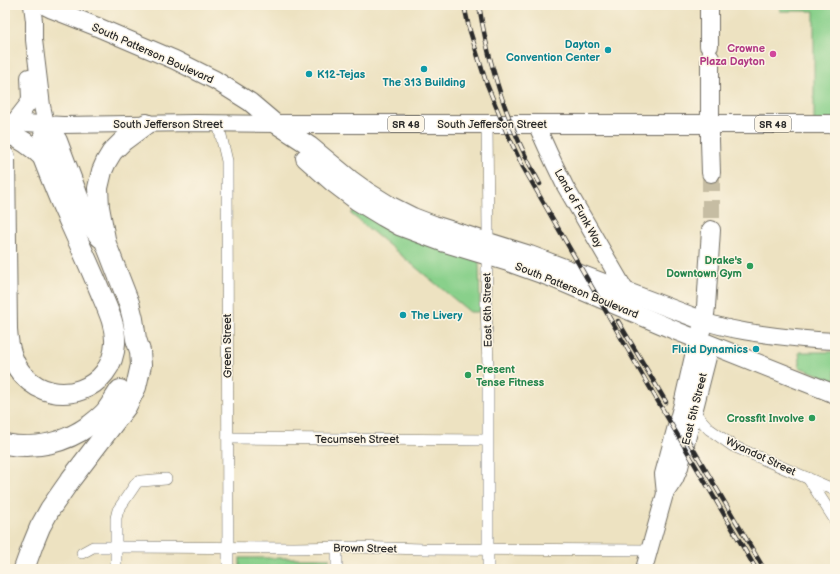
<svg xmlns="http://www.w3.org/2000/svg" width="840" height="574" font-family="'Balsamiq Sans',sans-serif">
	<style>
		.green { fill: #89d08b; stroke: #5a7e5b }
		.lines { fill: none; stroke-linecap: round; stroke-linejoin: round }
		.primary-tunnel { stroke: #c6bda3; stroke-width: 18; stroke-dasharray: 18 9; stroke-linecap: butt }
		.street-casing { stroke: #6f6b60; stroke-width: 12 }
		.secondary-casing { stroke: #6f6b60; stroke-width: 18 }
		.primary-casing { stroke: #6f6b60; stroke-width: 20 }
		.highway-casing { stroke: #6f6b60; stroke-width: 22 }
		.street { stroke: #fff; stroke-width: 11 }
		.secondary { stroke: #fff; stroke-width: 16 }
		.primary { stroke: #fff; stroke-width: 18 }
		.highway { stroke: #fff; stroke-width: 20 }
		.rail-casing { stroke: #2b2b2b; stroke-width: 4.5 }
		.rail { stroke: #fcf5e5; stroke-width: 3; stroke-dasharray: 9; stroke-linecap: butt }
		.culture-dot { fill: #0f9aa8; stroke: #fcf5e5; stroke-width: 1.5 }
		.hotel-dot { fill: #d1479c; stroke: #fcf5e5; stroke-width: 1.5 }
		.leisure-dot { fill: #2e9e5b; stroke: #fcf5e5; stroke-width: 1.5 }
		.labels { text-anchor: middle; stroke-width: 3; stroke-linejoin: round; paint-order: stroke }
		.shield { fill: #fcf5e5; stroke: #6a6863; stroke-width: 1 }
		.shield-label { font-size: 10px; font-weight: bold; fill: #2b2b2b }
		.culture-label { font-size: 11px; font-weight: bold; fill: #0d838f; stroke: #fcf5e5; text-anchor: end }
		.hotel-label { font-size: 11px; font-weight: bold; fill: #b23c85; stroke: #fcf5e5; text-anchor: end }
		.street-label { font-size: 11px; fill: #2b2b2b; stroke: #fcf5e5 }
		.leisure-label { font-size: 11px; font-weight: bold; fill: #27864d; stroke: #fcf5e5; text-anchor: end }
	</style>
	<rect width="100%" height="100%" fill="#fcf5e5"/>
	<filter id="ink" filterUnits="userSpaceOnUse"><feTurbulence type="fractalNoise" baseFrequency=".025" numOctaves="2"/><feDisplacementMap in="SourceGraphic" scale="8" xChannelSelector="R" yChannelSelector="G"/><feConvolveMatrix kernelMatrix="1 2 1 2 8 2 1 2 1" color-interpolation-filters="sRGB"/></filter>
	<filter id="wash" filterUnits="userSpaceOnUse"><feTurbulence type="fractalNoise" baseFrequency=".012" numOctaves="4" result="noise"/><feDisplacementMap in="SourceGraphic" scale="16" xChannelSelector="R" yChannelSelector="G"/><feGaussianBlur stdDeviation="0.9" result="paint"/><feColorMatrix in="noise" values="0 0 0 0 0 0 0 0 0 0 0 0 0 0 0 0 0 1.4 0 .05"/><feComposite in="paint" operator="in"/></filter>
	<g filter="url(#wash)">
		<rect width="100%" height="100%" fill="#ede2c1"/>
		<g class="green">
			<polygon points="780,5 835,5 835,124 814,124 814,11 780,11"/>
			<polygon points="356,208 479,261 480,309 478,312 470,312 351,214"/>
			<polygon points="799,352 835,352 835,381 799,367 800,362"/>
			<rect x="240" y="558" width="89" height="11"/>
		</g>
	</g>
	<g filter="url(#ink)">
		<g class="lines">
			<polyline class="primary-tunnel" points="711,173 711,230"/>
			<defs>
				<g id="street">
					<polyline points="218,123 227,161 228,569"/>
					<polyline points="487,124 488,232 486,302 488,366 488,569"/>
					<polyline points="694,412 709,429 733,446 835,490"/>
					<polyline points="228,438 487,440"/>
					<polyline points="808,478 835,520"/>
					<polyline points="82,553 93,547 116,547 294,548 353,547 423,549 649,550"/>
					<polyline points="116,569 116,518 118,510 137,482 141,481 166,479"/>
					<polyline points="337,569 337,547"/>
				</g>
				<g id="secondary">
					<polyline points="32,5 34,21 34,40 42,106 46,124"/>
					<polyline points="5,122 63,125 195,123 276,124"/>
					<polyline points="14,122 28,104 30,98 29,77"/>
					<polyline points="536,124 550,155 565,186 626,291"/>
					<path d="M704,321C721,328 738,330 755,333C782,337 808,340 835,341"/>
					<polyline points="665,494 663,474 682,404 697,339"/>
					<polyline points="644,569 665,494 675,479 680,467 708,357 707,343"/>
				</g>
				<g id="primary">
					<polyline points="44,5 52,9 95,26 175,60 215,80 250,102 276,124 310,146 350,179 368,192 389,205 413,217 434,225 530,255 704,321"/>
					<polyline points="709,46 709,5"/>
					<polyline points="710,58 710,141 711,173"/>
					<polyline points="276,124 835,124"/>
					<polyline points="305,158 332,182 357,201 383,217 399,226 445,243 508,262 550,277 679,332 835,394"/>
					<polyline points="701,331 704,321 706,307 711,230"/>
				</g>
				<g id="highway">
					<polyline points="46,124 57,141 80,202 90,224 100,237"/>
					<path d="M5,132C20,138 32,146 43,157"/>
					<path d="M5,157L7,329C8,345 12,364 24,376C56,410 113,390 115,343C116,325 107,308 100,291C88,262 75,234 62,205C57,193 52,181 47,168C46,165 44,161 43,157C42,146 44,134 46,124"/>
					<path d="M5,444C35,450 65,443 90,425C95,421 102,416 106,411C111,405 115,397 120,390"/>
					<polyline points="24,569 33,544 40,527 50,509 71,479 126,407 136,387 141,365 140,351 136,339 133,319 129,303 106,244 99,207 98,188 102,171 106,162 112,152 123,141 146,124"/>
				</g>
			</defs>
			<use href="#street" class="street-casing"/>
			<use href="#secondary" class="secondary-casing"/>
			<use href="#primary" class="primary-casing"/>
			<use href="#highway" class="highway-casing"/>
			<use href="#street" class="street"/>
			<use href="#secondary" class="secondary"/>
			<use href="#primary" class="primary"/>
			<use href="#highway" class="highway"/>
			<defs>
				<g id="rail">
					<polyline points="464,5 469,28 486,82 506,131 523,167 639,369 756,569"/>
					<path d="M479,5C489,68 509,128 540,184"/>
					<polyline points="618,321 666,402"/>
					<polyline points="688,440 764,569"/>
				</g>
			</defs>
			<use href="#rail" class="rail-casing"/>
			<use href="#rail" class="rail"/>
		</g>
	</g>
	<g class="culture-dot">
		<circle cx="608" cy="50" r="4"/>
		<circle cx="424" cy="69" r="4"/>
		<circle cx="309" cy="74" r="4"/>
		<circle cx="403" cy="315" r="4"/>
		<circle cx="756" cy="349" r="4"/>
	</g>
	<circle class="hotel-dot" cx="773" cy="54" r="4"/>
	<g class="leisure-dot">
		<circle cx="750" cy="266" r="4"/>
		<circle cx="468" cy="375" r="4"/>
		<circle cx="812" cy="418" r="4"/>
	</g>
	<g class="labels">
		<g class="shield">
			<rect x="388" y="116" width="36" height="16" rx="3"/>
			<rect x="755" y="116" width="36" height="16" rx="3"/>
		</g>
		<g class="shield-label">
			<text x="406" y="128">SR 48</text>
			<text x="773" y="128">SR 48</text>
		</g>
		<g class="culture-label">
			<text x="600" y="48">Dayton<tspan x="600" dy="13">Convention Center</tspan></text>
			<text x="317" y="78" text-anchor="start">K12-Tejas</text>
			<text x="424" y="86" text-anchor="middle">The 313 Building</text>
			<text x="411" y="319" text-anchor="start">The Livery</text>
			<text x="748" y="353">Fluid Dynamics</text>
		</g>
		<g class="hotel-label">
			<text x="765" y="52">Crowne<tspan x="765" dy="13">Plaza Dayton</tspan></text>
		</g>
		<g class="street-label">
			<text transform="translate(153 53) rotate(24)" y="4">South Patterson Boulevard</text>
			<text x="168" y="128">South Jefferson Street</text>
			<text x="492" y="128">South Jefferson Street</text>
			<text transform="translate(579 208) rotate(61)" y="4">Land of Funk Way</text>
			<text transform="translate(577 290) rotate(22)" y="4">South Patterson Boulevard</text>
			<text transform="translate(487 310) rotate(-91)" y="4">East 6th Street</text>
			<text transform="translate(227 346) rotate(-90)" y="4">Green Street</text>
			<text transform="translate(694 409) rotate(-76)" y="4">East 5th Street</text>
			<text x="357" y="443">Tecumseh Street</text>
			<text transform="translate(761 456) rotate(25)" y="4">Wyandot Street</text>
			<text transform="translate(365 548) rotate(1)" y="4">Brown Street</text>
		</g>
		<g class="leisure-label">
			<text x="742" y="264">Drake's<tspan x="742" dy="13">Downtown Gym</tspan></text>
			<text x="476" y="373" text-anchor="start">Present<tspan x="476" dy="13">Tense Fitness</tspan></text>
			<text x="804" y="422">Crossfit Involve</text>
		</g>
	</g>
	<rect width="840" height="574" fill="none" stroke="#fcf5e5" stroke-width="20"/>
</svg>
